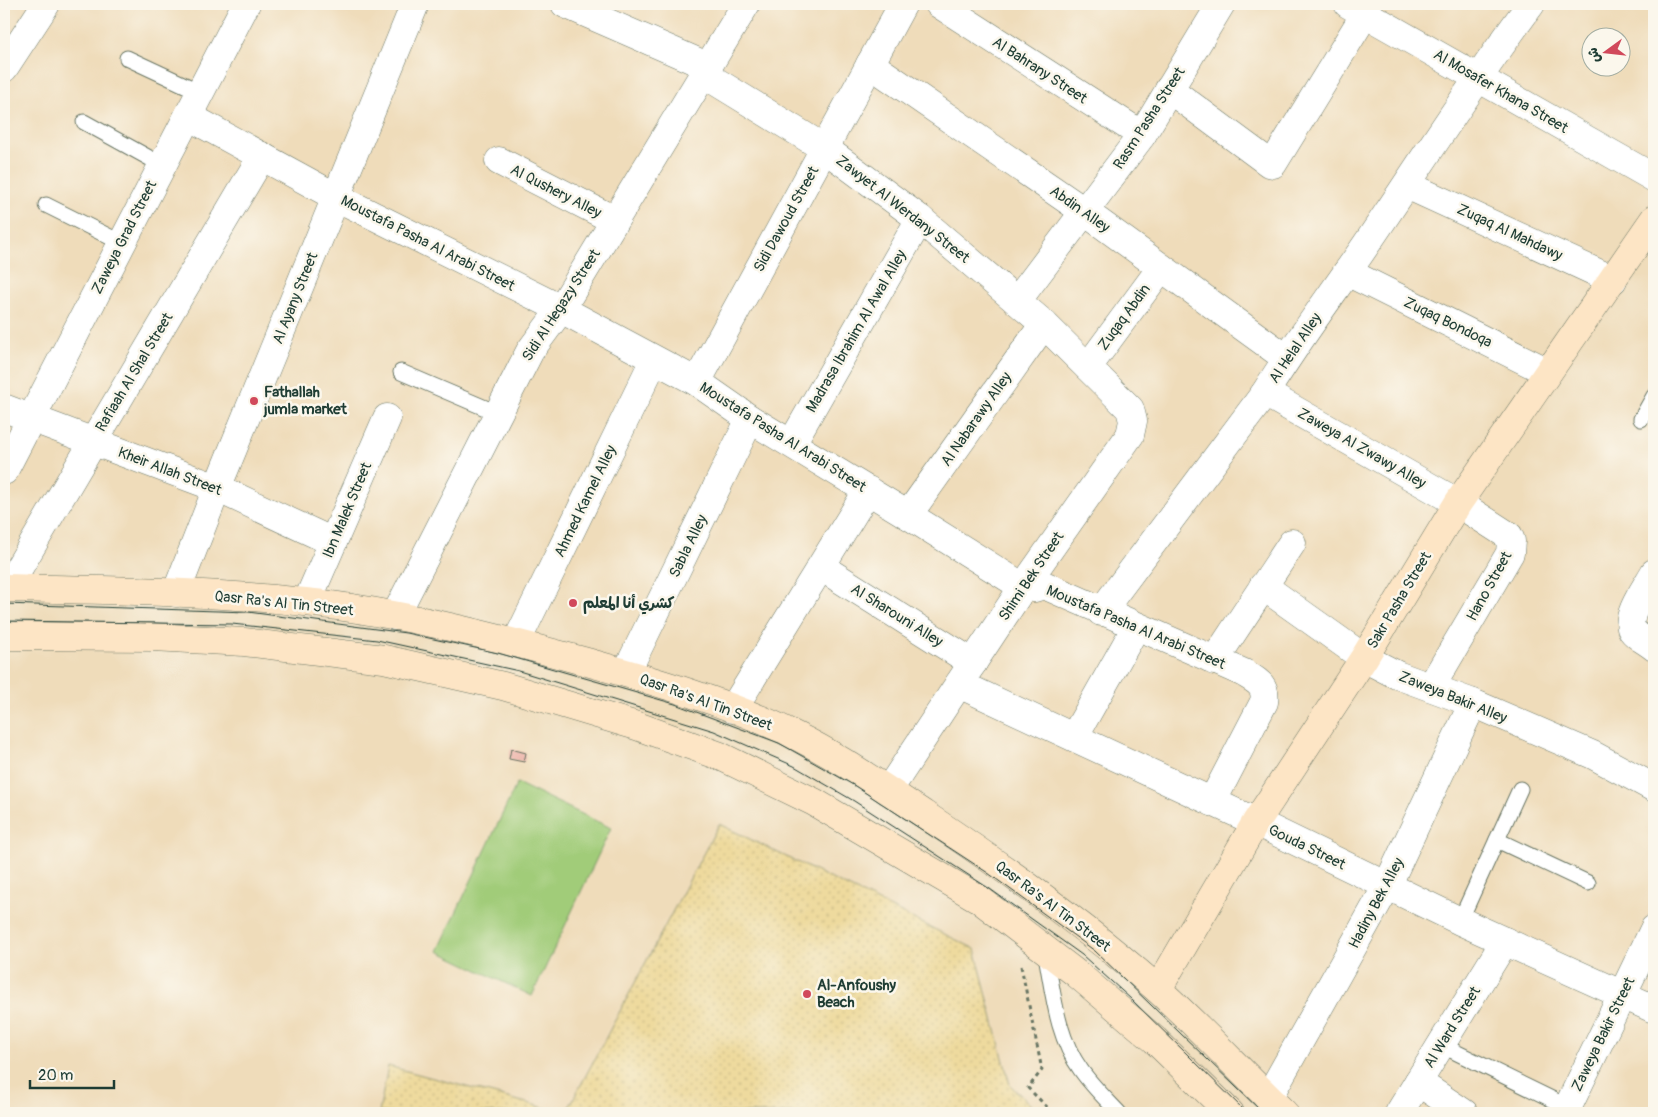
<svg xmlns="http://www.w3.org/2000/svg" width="1658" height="1117" font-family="Pangolin,'Playpen Sans Arabic',sans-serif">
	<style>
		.green { fill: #a1cc79; stroke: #608456 }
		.sand { fill: url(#sand-dots); stroke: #868c69 }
		.building { fill: #ebaca2 }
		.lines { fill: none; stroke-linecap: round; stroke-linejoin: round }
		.lane-casing { stroke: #687563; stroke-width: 17 }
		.street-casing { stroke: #687563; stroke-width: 29 }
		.secondary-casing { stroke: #687563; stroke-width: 29 }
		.path { stroke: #687563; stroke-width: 3; stroke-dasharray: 4 4; stroke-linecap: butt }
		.lane { stroke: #fff; stroke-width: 15 }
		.street { stroke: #fff; stroke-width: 28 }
		.secondary { stroke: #fde5c5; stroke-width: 28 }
		.tram { stroke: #1f3d34; stroke-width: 1 }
		.poi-dot { fill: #d1495b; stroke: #fbf7ec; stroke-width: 2 }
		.labels { text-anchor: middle; stroke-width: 5; stroke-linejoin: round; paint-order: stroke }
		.street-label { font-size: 15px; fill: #1f3d34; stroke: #fbf7ec }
		.poi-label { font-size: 15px; font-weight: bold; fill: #1f3d34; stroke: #fbf7ec; text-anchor: start }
	</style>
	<defs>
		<pattern id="sand-dots" width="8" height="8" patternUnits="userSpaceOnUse" patternTransform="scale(1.25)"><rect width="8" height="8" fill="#eeda9e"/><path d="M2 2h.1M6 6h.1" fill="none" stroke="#ccbc89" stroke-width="1.8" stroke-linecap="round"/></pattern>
	</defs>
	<rect width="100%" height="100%" fill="#fbf7ec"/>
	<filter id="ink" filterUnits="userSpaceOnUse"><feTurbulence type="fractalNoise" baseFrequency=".02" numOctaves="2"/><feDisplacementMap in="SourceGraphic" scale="10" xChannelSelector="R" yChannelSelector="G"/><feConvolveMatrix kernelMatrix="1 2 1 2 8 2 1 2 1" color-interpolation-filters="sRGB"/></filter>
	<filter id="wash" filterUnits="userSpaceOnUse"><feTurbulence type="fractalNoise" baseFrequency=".0096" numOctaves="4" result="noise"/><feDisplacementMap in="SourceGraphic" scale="20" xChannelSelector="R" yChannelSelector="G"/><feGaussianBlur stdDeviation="1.12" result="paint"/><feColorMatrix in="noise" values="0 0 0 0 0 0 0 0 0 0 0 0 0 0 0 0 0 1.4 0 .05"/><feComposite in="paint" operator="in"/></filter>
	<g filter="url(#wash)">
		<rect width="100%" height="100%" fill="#efdcba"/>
		<polygon class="green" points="517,783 611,828 532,996 438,951"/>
		<g class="sand">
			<polygon points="719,824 975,949 1010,1085 1039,1113 566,1113"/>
			<polygon points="388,1066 564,1113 379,1113"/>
		</g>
		<g id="blocks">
			<polygon class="building" points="511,749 526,753 524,762 509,759"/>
		</g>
	</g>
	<g filter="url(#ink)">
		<use href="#blocks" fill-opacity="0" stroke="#687563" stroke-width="1"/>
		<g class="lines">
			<defs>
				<g id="lane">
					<polyline points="127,58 200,92"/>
					<polyline points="84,122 162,165"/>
					<polyline points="46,205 122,243"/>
					<polyline points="401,372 497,413"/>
					<polyline points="1641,419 1654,396"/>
					<polyline points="1497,840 1588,883"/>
					<polyline points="1460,921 1520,789"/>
					<path d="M1045,950C1053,990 1056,1036 1081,1070C1092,1086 1106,1099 1119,1113"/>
					<polyline points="1441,1045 1568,1107"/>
				</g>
				<g id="street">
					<polyline points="565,4 707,66"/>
					<polyline points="939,4 1142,135"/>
					<polyline points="1348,4 1654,178"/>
					<polyline points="870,64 1085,212 1286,358"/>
					<polyline points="4,68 46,4"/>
					<polyline points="702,73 824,148 920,219 1044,324 1130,409 1133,421 1130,435 1023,587 888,791"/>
					<polyline points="1169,89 1269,163 1273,164 1365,14"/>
					<path d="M188,116L336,197L561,309L697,382L750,419L908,515L1023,587L1034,588L1044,585L1244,673C1257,681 1267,685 1264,702L1212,802"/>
					<polyline points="499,161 614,220"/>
					<polyline points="1407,185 1613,280"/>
					<polyline points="1347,272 1548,372"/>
					<polyline points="1017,301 1142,135 1221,4"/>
					<polyline points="1088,367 1161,268"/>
					<polyline points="697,382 903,4"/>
					<polyline points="1265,393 1458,503 1509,536 1511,541 1510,553 1431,687"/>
					<polyline points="4,408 217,488 333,542"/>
					<polyline points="792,443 920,219"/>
					<polyline points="4,471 246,4"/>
					<polyline points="908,515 1044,324"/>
					<polyline points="821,567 973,663"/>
					<path d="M1654,573C1647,586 1624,617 1632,630C1637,637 1648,642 1654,647"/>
					<polyline points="1263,586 1364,658 1397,675 1473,703 1593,755 1654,788"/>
					<polyline points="7,588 262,156"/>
					<polyline points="176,593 217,488 415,4"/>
					<polyline points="307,602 387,418"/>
					<path d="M1101,612L1265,393C1298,339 1337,288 1372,236C1425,158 1475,79 1531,4"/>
					<polyline points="395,616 530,351 561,309 746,4"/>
					<polyline points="516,643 654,360"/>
					<polyline points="1214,661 1292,543"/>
					<polyline points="626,673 750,419"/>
					<polyline points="959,684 1256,822 1460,921 1654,1009"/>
					<polyline points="733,709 868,490"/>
					<polyline points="1074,737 1136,627"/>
					<polyline points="1418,1082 1464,1113"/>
					<polyline points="1268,1098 1387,886 1473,703"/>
					<polyline points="1399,1113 1505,941"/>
					<polyline points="1565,1113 1654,929"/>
				</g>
				<g id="secondary">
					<path d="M4,588C104,590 206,591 305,602C400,612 495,637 587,662C651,680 730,703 790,733C838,756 881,786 925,815C1005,868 1083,924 1155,987C1200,1027 1241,1072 1284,1113"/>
					<polyline points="4,636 153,637 244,642 384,659 503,686 637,726 720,756 814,802 979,899 1077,974 1155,1040 1230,1113"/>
					<polyline points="1158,989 1256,822 1364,658 1458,503 1654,219"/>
				</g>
			</defs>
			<use href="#lane" class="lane-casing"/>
			<use href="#street" class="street-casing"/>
			<use href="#secondary" class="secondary-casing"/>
			<polyline class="path" points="1021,966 1042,1070 1028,1088 1053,1113"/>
			<use href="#lane" class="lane"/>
			<use href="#street" class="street"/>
			<use href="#secondary" class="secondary"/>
			<g class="tram">
				<polyline points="4,604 248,612 406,633 498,653 675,704 779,743 855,786 988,873 1095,951 1263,1113"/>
				<polyline points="4,621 232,624 377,640 519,671 714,731 794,766 854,801 990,889 1082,955 1131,999 1247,1113"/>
			</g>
		</g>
	</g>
	<g class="poi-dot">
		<circle cx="254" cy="401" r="5"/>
		<circle cx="573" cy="603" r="5"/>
		<circle cx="807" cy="994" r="5"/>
	</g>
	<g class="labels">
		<g class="street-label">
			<text transform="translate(1040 70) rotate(33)" y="5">Al Bahrany Street</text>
			<text transform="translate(1501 91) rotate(30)" y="5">Al Mosafer Khana Street</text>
			<text transform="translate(1149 118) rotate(-57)" y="5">Rasm Pasha Street</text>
			<text transform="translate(556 191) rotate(27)" y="5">Al Qushery Alley</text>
			<text transform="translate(903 209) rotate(38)" y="5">Zawyet Al Werdany Street</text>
			<text transform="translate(1080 209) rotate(35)" y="5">Abdin Alley</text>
			<text transform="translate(786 219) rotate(-61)" y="5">Sidi Dawoud Street</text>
			<text transform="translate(1510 232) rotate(25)" y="5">Zuqaq Al Mahdawy</text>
			<text transform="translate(124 237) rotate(-63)" y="5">Zaweya Grad Street</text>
			<text transform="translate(428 243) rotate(27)" y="5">Moustafa Pasha Al Arabi Street</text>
			<text transform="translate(295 298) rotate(-68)" y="5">Al Ayany Street</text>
			<text transform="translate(561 305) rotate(-57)" y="5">Sidi Al Hegazy Street</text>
			<text transform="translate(1124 317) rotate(-54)" y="5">Zuqaq Abdin</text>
			<text transform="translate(1448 322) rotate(26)" y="5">Zuqaq Bondoqa</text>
			<text transform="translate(856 331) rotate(-60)" y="5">Madrasa Ibrahim Al Awal Alley</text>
			<text transform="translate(1295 348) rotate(-56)" y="5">Al Helal Alley</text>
			<text transform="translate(134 372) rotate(-59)" y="5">Rafiaah Al Shal Street</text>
			<text transform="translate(976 419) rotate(-55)" y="5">Al Nabarawy Alley</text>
			<text transform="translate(783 437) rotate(32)" y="5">Moustafa Pasha Al Arabi Street</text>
			<text transform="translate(1362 448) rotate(30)" y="5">Zaweya Al Zwawy Alley</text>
			<text transform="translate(170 471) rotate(21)" y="5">Kheir Allah Street</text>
			<text transform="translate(585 501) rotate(-64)" y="5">Ahmed Kamel Alley</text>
			<text transform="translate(347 510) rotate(-67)" y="5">Ibn Malek Street</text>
			<text transform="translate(688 546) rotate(-64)" y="5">Sabla Alley</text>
			<text transform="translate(1031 576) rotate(-56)" y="5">Shimi Bek Street</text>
			<text transform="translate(1489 586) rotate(-61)" y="5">Hano Street</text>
			<text transform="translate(1399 600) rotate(-59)" y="5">Sakr Pasha Street</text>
			<text transform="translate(284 603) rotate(6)" y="5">Qasr Ra's Al Tin Street</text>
			<text transform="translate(897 615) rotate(32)" y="5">Al Sharouni Alley</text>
			<text transform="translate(1136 627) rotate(23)" y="5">Moustafa Pasha Al Arabi Street</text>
			<text transform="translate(1453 697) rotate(22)" y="5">Zaweya Bakir Alley</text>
			<text transform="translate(706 702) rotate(20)" y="5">Qasr Ra's Al Tin Street</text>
			<text transform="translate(1307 847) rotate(26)" y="5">Gouda Street</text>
			<text transform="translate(1376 903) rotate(-62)" y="5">Hadiny Bek Alley</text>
			<text transform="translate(1053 906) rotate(37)" y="5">Qasr Ra's Al Tin Street</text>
			<text transform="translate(1452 1027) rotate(-58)" y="5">Al Ward Street</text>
			<text transform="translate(1603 1034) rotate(-64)" y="5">Zaweya Bakir Street</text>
		</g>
		<g class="poi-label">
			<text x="264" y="397">Fathallah<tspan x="264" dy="17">jumla market</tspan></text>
			<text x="583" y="608">كشري أنا المعلم</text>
			<text x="817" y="990">Al-Anfoushy<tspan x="817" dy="17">Beach</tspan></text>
		</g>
	</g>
	<rect width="1658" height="1117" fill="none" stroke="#fbf7ec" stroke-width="20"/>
	<g transform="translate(1606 52) rotate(255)"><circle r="24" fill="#fbf7ec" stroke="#a3ada2"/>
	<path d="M0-4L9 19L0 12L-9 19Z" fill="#d1495b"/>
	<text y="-8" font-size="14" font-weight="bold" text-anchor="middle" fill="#1f3d34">ش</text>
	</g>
	<path d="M30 1080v8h84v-8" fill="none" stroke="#1f3d34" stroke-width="2.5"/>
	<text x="38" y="1080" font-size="15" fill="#1f3d34" stroke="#fbf7ec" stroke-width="4" paint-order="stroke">20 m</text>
</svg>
